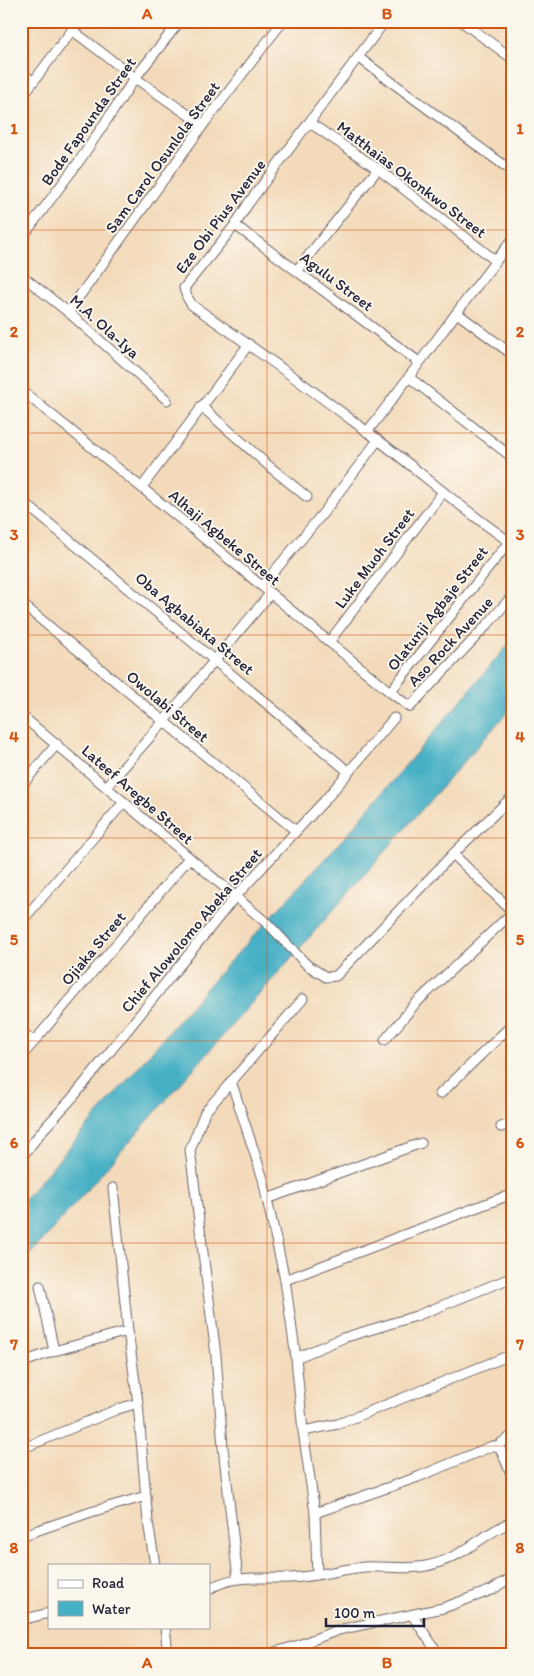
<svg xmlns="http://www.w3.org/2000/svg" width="534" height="1676" font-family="Itim,sans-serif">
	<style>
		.water { fill: #46b0c5; stroke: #346980 }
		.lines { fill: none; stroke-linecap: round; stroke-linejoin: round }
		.minor-casing { stroke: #6b6267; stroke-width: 11 }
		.minor { stroke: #fff; stroke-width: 9 }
		.grid { fill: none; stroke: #d45411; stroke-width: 1; stroke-opacity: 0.55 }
		.labels { text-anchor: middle; stroke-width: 4; stroke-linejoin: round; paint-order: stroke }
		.street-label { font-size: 16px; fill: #22223b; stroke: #fbf7ec }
		.neatline { fill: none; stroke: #d45411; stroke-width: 2 }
		.grid-label { font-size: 16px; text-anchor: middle; font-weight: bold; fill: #d45411 }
	</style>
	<rect width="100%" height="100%" fill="#fbf7ec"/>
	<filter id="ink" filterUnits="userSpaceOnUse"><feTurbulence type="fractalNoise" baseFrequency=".02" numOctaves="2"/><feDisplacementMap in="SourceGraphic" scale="10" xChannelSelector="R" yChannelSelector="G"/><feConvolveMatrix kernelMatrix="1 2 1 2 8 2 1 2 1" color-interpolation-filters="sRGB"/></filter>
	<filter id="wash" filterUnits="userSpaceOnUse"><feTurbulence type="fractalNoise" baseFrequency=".0096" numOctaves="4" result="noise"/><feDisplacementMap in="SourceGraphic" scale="20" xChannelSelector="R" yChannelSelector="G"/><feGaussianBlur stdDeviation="1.12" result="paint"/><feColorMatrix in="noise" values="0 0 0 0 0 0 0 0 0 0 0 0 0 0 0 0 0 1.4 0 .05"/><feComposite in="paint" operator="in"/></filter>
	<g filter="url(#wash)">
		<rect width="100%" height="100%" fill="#f3daba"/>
		<polygon class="water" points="513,639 513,706 21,1265 21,1203 221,971 343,839"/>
	</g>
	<g filter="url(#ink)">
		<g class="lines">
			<defs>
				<g id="minor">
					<path d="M385,21L248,204L235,225L184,288L187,297L192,305C251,346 308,387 365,430C415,467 461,509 513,544"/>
					<polyline points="461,21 513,59"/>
					<polyline points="72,30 135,78 203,125"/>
					<polyline points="358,57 513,172"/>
					<polyline points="21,72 33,82"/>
					<polyline points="21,98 79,21"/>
					<polyline points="310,123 378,169 496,261"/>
					<polyline points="235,225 419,362"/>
					<polyline points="21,239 80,160 135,78 180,21"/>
					<polyline points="297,270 378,169"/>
					<polyline points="21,275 68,312 167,400"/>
					<polyline points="68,312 203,125 283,21"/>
					<polyline points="457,313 513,355"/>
					<polyline points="410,378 513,458"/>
					<polyline points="21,390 189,526 390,692 410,707 488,624 513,595"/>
					<polyline points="201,406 269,466 307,497"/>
					<path d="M367,432C417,368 463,302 513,239"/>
					<polyline points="142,487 249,344"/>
					<polyline points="21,500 349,772"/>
					<polyline points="262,586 324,512 378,440"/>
					<polyline points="21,603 296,831"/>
					<polyline points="329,642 443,492"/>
					<polyline points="390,692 509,542"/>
					<polyline points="21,715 269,925 307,965 326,977 336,976 453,854 513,796"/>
					<polyline points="21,786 57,744"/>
					<polyline points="107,786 164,721 270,594"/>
					<polyline points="453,854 513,912"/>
					<polyline points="21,922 124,802"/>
					<polyline points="21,1031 34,1042"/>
					<polyline points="385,1040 415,1004 513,912"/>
					<polyline points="21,1057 189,858"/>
					<polyline points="231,1081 263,1179 267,1199"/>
					<polyline points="440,1094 513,1024"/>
					<polyline points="501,1127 513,1123"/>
					<polyline points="21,1158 42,1131 74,1096 235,897 326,799 394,718"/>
					<polyline points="113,1188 128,1331 138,1403 148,1522 155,1565"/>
					<polyline points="285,1280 504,1197"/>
					<polyline points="40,1286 54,1351"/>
					<polyline points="296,1358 343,1338 416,1316 513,1277"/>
					<polyline points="21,1363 54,1351 128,1331"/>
					<polyline points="303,1431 338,1424 513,1354"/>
					<polyline points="497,1446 513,1435"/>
					<polyline points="21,1449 118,1409 138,1403"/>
					<polyline points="315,1513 418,1477 492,1446 497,1446 500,1448 513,1478"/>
					<polyline points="21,1536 91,1512 146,1496"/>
					<polyline points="317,1575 315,1513 303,1431 296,1358 285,1280 267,1199 421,1143"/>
					<polyline points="238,1579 223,1447 216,1355 190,1150 205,1112 303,999"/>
					<path d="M209,1589C233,1574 263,1579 290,1578C316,1577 340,1569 365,1567C386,1566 406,1570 426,1566C464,1558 480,1535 513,1521"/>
					<polyline points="412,1615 439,1655"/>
					<polyline points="21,1620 49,1613"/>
					<polyline points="165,1627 168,1655"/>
					<polyline points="265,1655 299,1645 338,1630 443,1608 492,1590 502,1583 513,1578"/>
				</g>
			</defs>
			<use href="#minor" class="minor-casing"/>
			<use href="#minor" class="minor"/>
		</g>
	</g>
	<path class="grid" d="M267,21V1655M21,230H513M21,433H513M21,635H513M21,838H513M21,1041H513M21,1243H513M21,1446H513"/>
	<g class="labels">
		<g class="street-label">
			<text transform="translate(88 121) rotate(-55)" y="6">Bode Fapounda Street</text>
			<text transform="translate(162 157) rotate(-54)" y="6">Sam Carol Osunlola Street</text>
			<text transform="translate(412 179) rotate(37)" y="6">Matthaias Okonkwo Street</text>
			<text transform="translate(220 216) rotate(-53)" y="6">Eze Obi Pius Avenue</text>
			<text transform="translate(337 281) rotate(37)" y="6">Agulu Street</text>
			<text transform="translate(105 326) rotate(42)" y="6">M.A. Ola-Iya</text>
			<text transform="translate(225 537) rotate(40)" y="6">Alhaji Agbeke Street</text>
			<text transform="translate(374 558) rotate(-53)" y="6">Luke Muoh Street</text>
			<text transform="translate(437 608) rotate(-52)" y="6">Olatunji Agbaje Street</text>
			<text transform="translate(195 623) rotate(40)" y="6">Oba Agbabiaka Street</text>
			<text transform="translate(450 641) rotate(-47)" y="6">Aso Rock Avenue</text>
			<text transform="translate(168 706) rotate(40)" y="6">Owolabi Street</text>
			<text transform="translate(138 794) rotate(41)" y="6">Lateef Aregbe Street</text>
			<text transform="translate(191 930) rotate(-50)" y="6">Chief Alowolomo Abeka Street</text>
			<text transform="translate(93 948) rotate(-50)" y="6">Ojiaka Street</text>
		</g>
	</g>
	<rect width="534" height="1676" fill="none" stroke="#fbf7ec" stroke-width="55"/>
	<rect x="48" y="1564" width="162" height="65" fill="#fbf7ec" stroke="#a4a2a5"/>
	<rect x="58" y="1580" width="25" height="8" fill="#ffffff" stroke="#a4a2a5"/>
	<text x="92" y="1588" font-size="15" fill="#22223b">Road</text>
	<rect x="58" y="1601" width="25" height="15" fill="#46b0c5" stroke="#a4a2a5"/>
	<text x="92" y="1614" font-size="15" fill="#22223b">Water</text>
	<path d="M326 1618v8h98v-8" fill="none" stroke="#22223b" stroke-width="2.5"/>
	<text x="334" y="1618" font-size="15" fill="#22223b" stroke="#fbf7ec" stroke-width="4" paint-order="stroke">100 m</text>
	<rect x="28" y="28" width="478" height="1620" class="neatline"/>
	<g class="grid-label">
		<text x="147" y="19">A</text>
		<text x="387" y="19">B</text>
		<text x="14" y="134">1</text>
		<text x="520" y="134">1</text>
		<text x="14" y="337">2</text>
		<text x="520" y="337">2</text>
		<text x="14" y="540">3</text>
		<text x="520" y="540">3</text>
		<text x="14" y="742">4</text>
		<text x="520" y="742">4</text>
		<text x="14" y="945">5</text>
		<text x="520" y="945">5</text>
		<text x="14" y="1148">6</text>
		<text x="520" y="1148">6</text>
		<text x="14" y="1350">7</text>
		<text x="520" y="1350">7</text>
		<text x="14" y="1553">8</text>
		<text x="520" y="1553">8</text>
		<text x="147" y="1668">A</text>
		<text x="387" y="1668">B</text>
	</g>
</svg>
